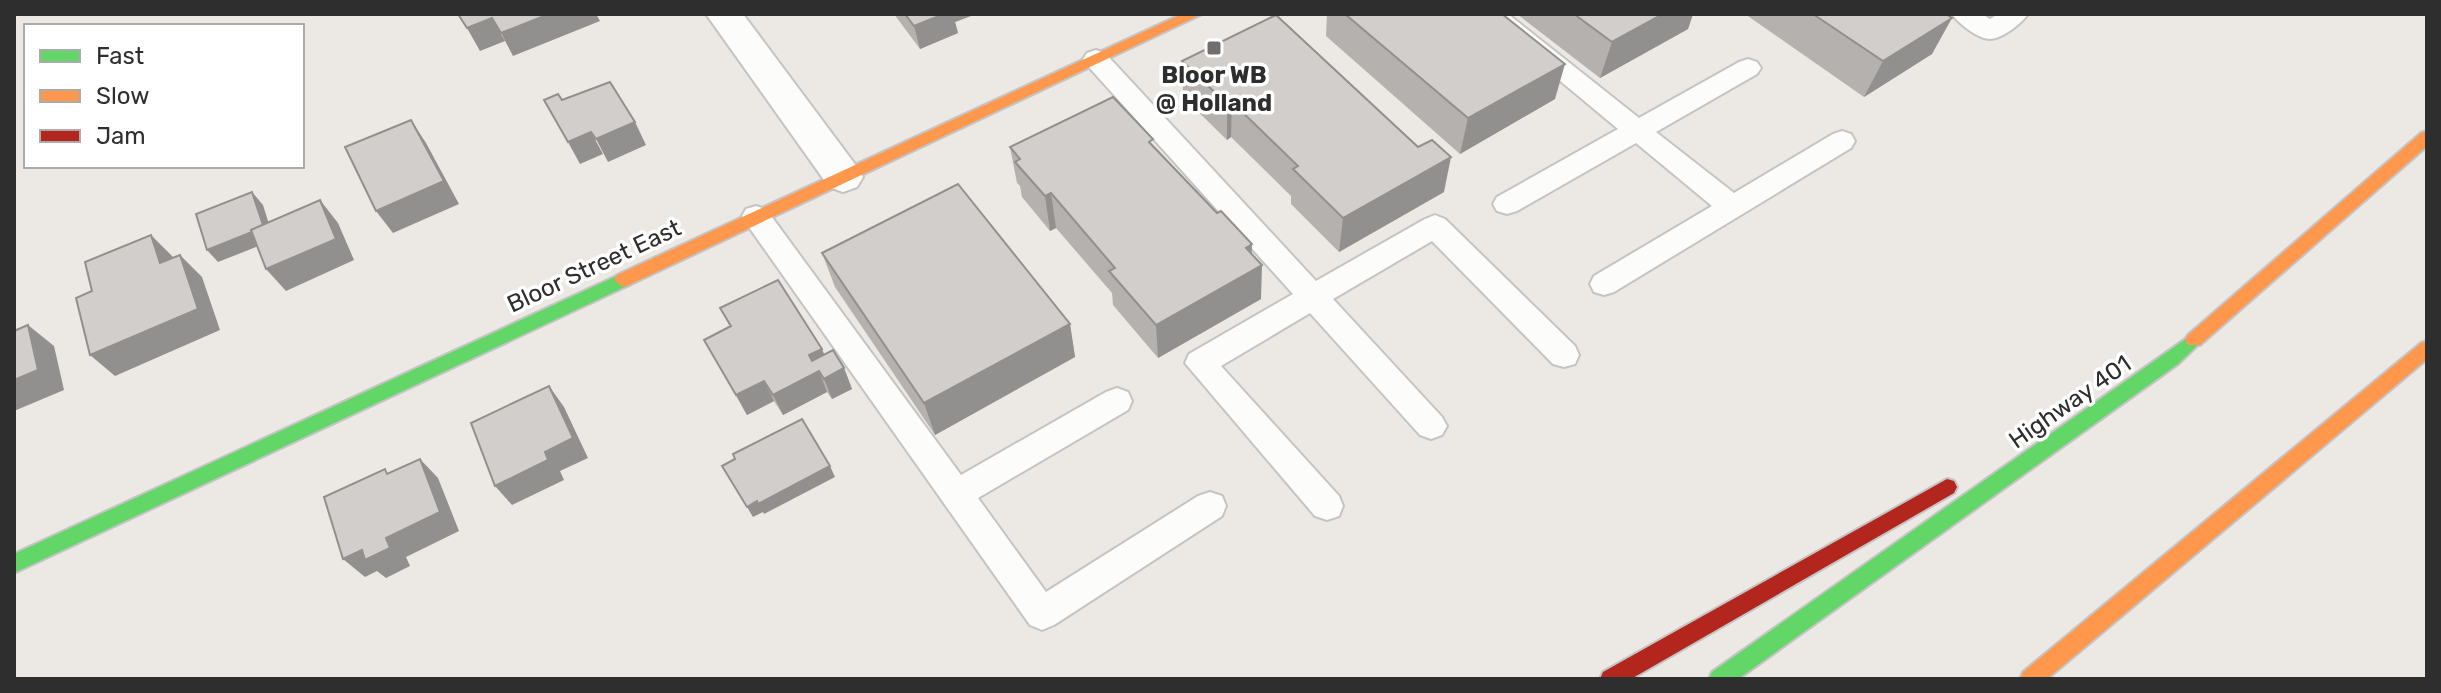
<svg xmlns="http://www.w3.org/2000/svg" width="2441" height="693" font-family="Rubik,sans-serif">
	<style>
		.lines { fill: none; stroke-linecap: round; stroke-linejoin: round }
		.lane-casing { stroke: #c5c4c5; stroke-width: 4 }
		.street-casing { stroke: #c5c4c5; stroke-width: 4 }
		.fast-casing { stroke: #c5c4c5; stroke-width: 4 }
		.slow-casing { stroke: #c5c4c5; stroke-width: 4 }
		.jam-casing { stroke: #c5c4c5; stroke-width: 4 }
		.lane { fill: #fcfcfb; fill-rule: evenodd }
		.street { fill: #fcfcfb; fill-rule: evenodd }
		.fast { fill: #63d668; fill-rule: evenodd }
		.slow { fill: #ff974d; fill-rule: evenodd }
		.jam { fill: #b3261e; fill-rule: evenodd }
		.wall { fill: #b4b1af }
		.shaded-wall { fill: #92908e }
		.building { fill: #d1cecb; stroke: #92908e; stroke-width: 2 }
		.poi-dot { fill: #706f6e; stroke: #fff; stroke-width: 3 }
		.labels { text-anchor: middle; stroke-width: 7; stroke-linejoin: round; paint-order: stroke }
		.poi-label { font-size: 24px; font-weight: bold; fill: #2e2e2e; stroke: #fff }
		.street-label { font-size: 24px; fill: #2e2e2e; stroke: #fff }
	</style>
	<rect width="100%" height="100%" fill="#ece8e4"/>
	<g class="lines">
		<defs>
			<g id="lane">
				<polygon points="1480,14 1508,14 1639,118 1739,62 1748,59 1757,62 1761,68 1757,74 1656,132 1734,193 1833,134 1842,131 1851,134 1855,141 1851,148 1614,292 1604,295 1594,292 1590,284 1594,276 1712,206 1636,143 1517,211 1507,214 1497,211 1493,204 1497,197 1618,129"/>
				<path d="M1952,14H1982L1990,19L1998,14H2028C2022,23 2002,39 1990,39C1978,39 1958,23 1952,14Z"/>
				<polygon points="1096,50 1105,53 1316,281 1425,219 1435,215 1445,219 1575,346 1579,355 1575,364 1564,367 1553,364 1432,241 1333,299 1442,417 1447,426 1442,435 1431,439 1420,435 1310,313 1221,366 1339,496 1343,506 1339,516 1327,520 1315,516 1185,363 1189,354 1293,294 1087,65 1083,59 1087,53"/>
				<polygon points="756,206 766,209 961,475 1106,392 1117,388 1128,392 1132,401 1128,410 978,498 1046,592 1198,496 1210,492 1222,496 1226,506 1222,516 1054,625 1042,630 1030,625 746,223 742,216 746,209"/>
			</g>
			<polygon id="street" points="706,14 743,14 857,167 863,177 857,187 843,192 829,187"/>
			<g id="fast">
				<polygon points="623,273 632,280 629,285 14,573 14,554"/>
				<polygon points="2194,333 2200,335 2203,340 2178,364 1738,679 1709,679 1712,672"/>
			</g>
			<g id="slow">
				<polygon points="1182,14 1202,14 629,285 623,287 614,280 617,275"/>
				<polygon points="2427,131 2427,146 2200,345 2188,345 2185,340 2188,335 2421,133"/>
				<polygon points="2427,341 2427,359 2047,679 2020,679 2023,672 2421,343"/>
			</g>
			<polygon id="jam" points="1947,479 1954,481 1957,487 1954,493 1631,679 1600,679 1603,672"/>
		</defs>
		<use href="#lane" class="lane-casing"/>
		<use href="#street" class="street-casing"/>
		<use href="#fast" class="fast-casing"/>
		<use href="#slow" class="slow-casing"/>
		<use href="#jam" class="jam-casing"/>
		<use href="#lane" class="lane"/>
		<use href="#street" class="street"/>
		<use href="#fast" class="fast"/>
		<use href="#slow" class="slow"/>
		<use href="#jam" class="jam"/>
	</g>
	<g class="wall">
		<polygon points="894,14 976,14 955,22 958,33 920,49"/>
		<polygon points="1327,14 1502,14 1555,99 1460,154 1326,36"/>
		<polygon points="1517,14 1693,14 1688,29 1600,78"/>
		<polygon points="1745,14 1946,14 1932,54 1864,97"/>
		<polygon points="1182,61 1444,192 1339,252 1291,204 1291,196 1231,137 1227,140 1183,97"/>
		<polygon points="1010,147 1154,147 1252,254 1261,299 1158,358 1113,305 1112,293 1056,228 1050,231 1022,197 1020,186 1017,183"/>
		<polygon points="822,253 1070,324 1075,357 935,435 835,287"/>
		<polygon points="720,308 822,349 824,355 844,368 852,389 832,399 827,392 783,415 774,401 747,415 704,340 730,327"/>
	</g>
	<g class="shaded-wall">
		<polygon points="549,14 596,14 600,21 513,56 501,33"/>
		<polygon points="944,14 976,14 955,22 958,33 920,49 914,26"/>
		<polygon points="1663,14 1693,14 1688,29 1600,78 1612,42"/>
		<polygon points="492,18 505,41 480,51 467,28"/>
		<polygon points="1952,18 1932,54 1864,97 1883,61"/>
		<polygon points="1565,64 1555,99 1460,154 1468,118"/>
		<polygon points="1232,102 1231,137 1227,140 1227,104"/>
		<polygon points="411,120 426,143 459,204 393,233 376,211"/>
		<polygon points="635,122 646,145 608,162 596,139"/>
		<polygon points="591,132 603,154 580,164 568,142"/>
		<polygon points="1451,157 1444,192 1339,252 1343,218"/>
		<polygon points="252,192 263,205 274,240 218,262 207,250"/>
		<polygon points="1051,193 1056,228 1050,231 1045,196"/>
		<polygon points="320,200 338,223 354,260 286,291 266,269"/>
		<polygon points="151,235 173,257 182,285 160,263"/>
		<polygon points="1252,244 1251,271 1262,265 1261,299 1158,358 1156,325 1246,248"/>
		<polygon points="180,255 202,277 220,330 115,376 90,355"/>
		<polygon points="1070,324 1075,357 935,435 924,403"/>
		<polygon points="28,325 54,346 64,390 14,411 14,380"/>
		<polygon points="822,349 830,370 819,371 827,392 783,415 773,395 809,355"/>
		<polygon points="844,368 852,389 832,399 824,379"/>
		<polygon points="764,381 774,401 747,415 736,395"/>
		<polygon points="549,386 564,407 588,458 560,471 564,480 512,505 495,486 545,452"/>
		<polygon points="420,459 438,478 459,531 406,557 410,566 386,578 377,571 365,577 343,559 386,538"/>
		<polygon points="830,466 835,477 764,514 763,512 753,517 747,507"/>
	</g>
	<g class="building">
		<polygon points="458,14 549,14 501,33 492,18 467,28"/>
		<polygon points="905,14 944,14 914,26"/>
		<polygon points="1345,14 1502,14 1565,64 1468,118"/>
		<polygon points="1574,14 1663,14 1612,42"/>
		<polygon points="1813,14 1946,14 1952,18 1883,61"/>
		<polygon points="1276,15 1418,147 1432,140 1451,157 1343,218 1293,169 1298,166 1232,102 1227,104 1182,61"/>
		<polygon points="610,82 635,122 596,139 591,132 568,142 544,100 558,94 562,100"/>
		<polygon points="1113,97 1153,139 1149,142 1217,213 1221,211 1252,244 1246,248 1262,265 1156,325 1109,271 1115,268 1051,193 1045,196 1015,162 1020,159 1010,147"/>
		<polygon points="411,120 444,181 376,211 345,147"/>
		<polygon points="958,184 1070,324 924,403 822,253"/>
		<polygon points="252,192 263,225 251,230 252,232 207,250 196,214"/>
		<polygon points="320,200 336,239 266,269 251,230"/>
		<polygon points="151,235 160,263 180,255 198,309 90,355 76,298 92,291 85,262"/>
		<polygon points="778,280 822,349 809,355 812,361 833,350 844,368 824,379 819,371 773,395 764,381 736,395 704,340 731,326 720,308"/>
		<polygon points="28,325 38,370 14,380 14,331"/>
		<polygon points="549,386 573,438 545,452 548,460 495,486 471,423"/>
		<polygon points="802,419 830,466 758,504 757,501 747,507 722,466 735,459 733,454"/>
		<polygon points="420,459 440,512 386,538 390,548 365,560 362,550 343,559 324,497 385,469 387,474"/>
	</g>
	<rect class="poi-dot" x="1206" y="40" width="16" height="16" rx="4"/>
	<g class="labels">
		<g class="poi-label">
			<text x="1214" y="83">Bloor WB<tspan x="1214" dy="28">@ Holland</tspan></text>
		</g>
		<g class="street-label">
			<text transform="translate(594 266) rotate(-25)" y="8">Bloor Street East</text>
			<text transform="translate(2070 402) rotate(-35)" y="8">Highway 401</text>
		</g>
	</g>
	<rect width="2441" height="693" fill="none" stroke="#2e2e2e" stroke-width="32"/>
	<rect x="24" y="24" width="280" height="144" fill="#ffffff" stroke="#ababab" stroke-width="2"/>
	<rect x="40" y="50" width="40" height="12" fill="#63d668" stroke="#ababab" stroke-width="2"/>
	<text x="96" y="64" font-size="24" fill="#2e2e2e">Fast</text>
	<rect x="40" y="90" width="40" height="12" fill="#ff974d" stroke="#ababab" stroke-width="2"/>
	<text x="96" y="104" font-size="24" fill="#2e2e2e">Slow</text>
	<rect x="40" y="130" width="40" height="12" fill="#b3261e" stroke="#ababab" stroke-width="2"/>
	<text x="96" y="144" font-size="24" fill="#2e2e2e">Jam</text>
</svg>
